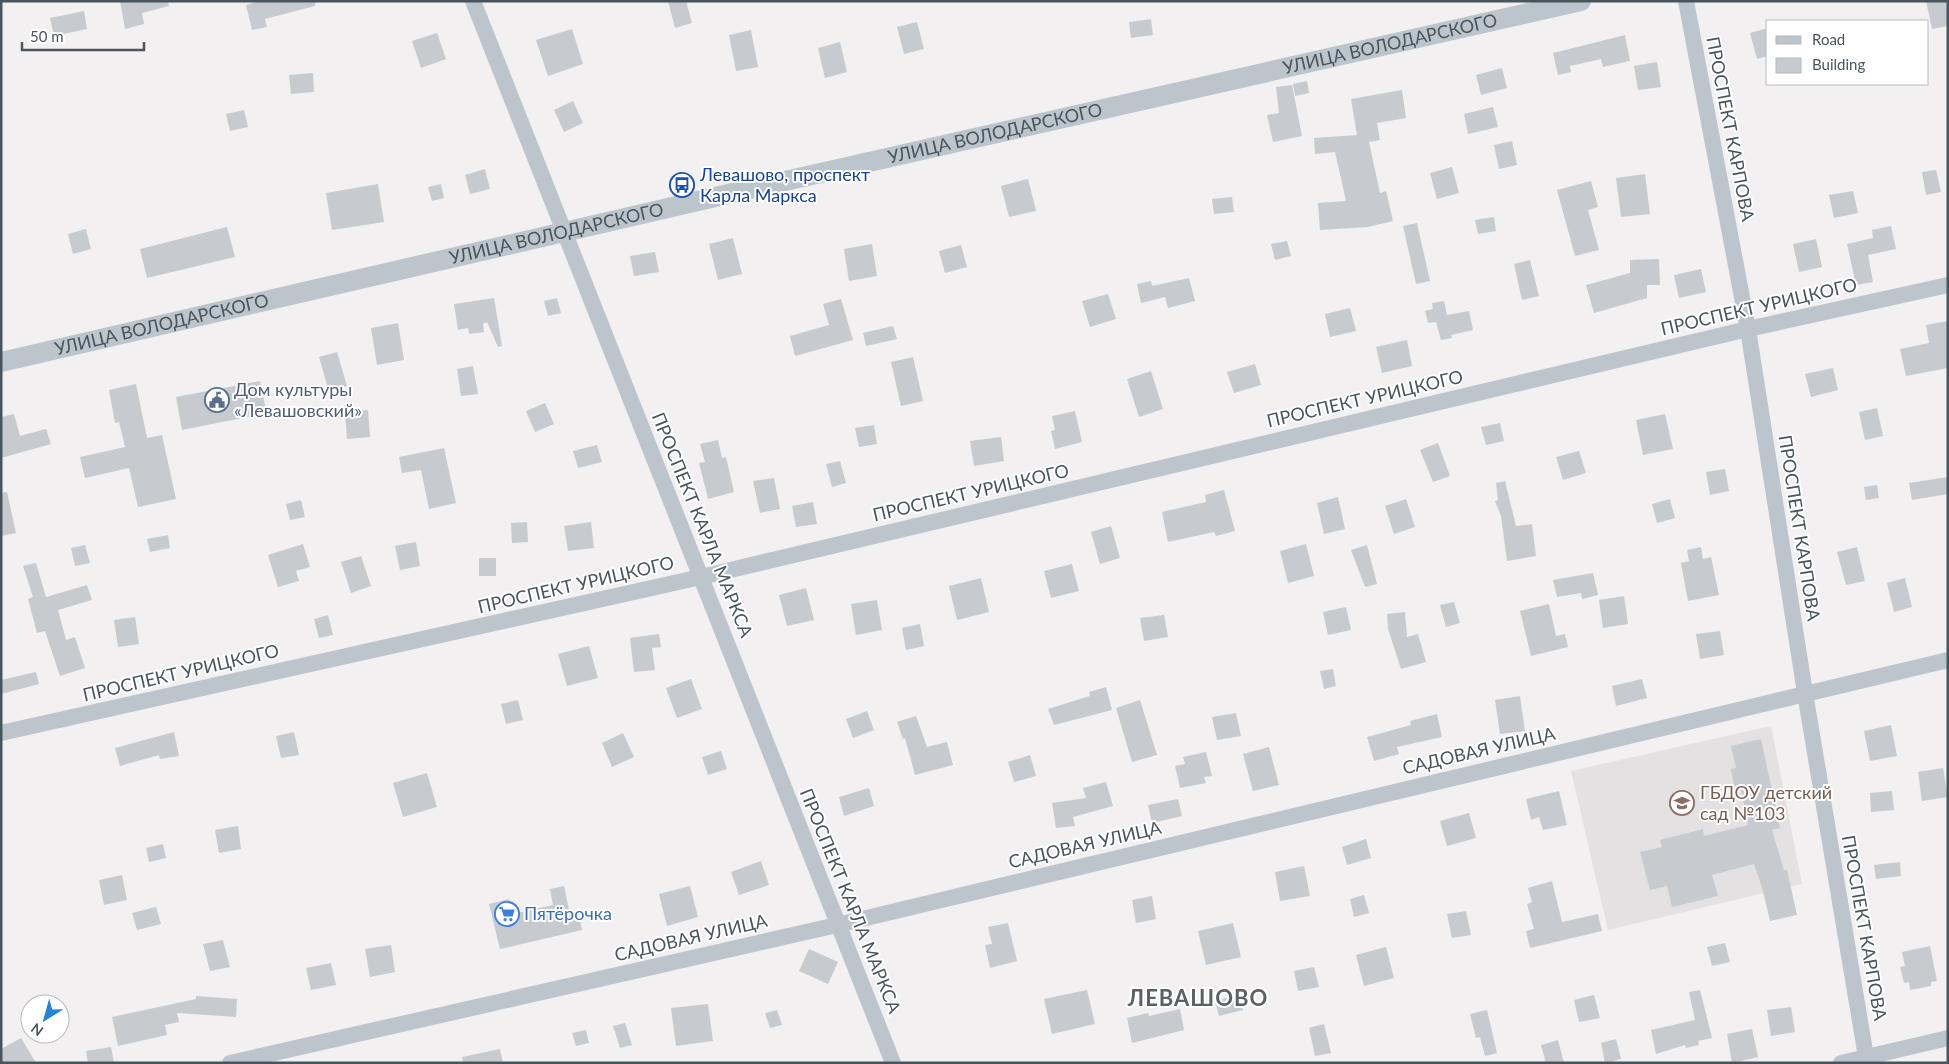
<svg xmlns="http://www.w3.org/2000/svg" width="1949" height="1064" font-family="Lato,sans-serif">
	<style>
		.education { fill: #e3e1e1 }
		.building { fill: #c7cbcf }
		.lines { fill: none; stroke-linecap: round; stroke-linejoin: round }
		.minor { stroke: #bcc5cc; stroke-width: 16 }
		.tertiary { stroke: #bcc5cc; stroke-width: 20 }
		.labels { text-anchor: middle; stroke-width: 4; stroke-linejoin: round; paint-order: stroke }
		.street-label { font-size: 18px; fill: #49555c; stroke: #fff }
		.transit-label { font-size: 18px; fill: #164399; stroke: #fff; text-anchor: start }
		.service-label { font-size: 18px; fill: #4e5e75; stroke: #fff; text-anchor: start }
		.education-label { font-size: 18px; fill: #785e54; stroke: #fff; text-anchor: start }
		.shop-label { font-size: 18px; fill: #366cbe; stroke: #fff; text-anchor: start }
		.district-label { font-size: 22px; font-weight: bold; letter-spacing: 1px; fill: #5d6164; stroke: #fff }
	</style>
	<rect width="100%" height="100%" fill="#f2f0f0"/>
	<polygon class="education" points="1771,726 1802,884 1608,930 1571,771"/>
	<g class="building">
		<polygon points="120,1 168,1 169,6 142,13 144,24 125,29"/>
		<polygon points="260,1 315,1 315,6 265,19 267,27 252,30 246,5"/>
		<polygon points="668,1 686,1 692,23 675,28"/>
		<polygon points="1926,1 1948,1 1948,26 1932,29"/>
		<polygon points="84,11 87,29 54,36 50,18"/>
		<polygon points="1151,19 1153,35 1131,38 1129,22"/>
		<polygon points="917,22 924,49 904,54 897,27"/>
		<polygon points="1768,28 1768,56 1757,59 1750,33"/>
		<polygon points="572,29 583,64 548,76 536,40"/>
		<polygon points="751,30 758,67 736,71 729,35"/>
		<polygon points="437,33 446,59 421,68 412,41"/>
		<polygon points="1625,35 1630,61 1603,67 1601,59 1570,66 1571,72 1558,75 1553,53"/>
		<polygon points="840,42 847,72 825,78 818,48"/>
		<polygon points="1657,62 1661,87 1638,90 1634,66"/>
		<polygon points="1502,68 1507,88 1481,95 1476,75"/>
		<polygon points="313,73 314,92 291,94 289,75"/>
		<polygon points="1307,81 1309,93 1295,96 1293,84"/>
		<polygon points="1292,85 1302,136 1273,142 1267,115 1279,113 1276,87"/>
		<polygon points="1402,90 1406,118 1377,123 1380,140 1369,142 1380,193 1386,191 1393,221 1368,227 1320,230 1318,203 1346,201 1335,152 1315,154 1314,138 1357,135 1351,99"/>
		<polygon points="573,101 583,123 564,132 554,110"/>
		<polygon points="1493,107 1498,127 1468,134 1464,114"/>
		<polygon points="244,110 248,127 230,131 226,114"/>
		<polygon points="1512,141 1517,165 1499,169 1494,145"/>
		<polygon points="1452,167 1459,193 1437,199 1430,173"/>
		<polygon points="485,169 490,189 470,194 465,175"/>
		<polygon points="1936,170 1941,192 1926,195 1922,172"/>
		<polygon points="1645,174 1650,214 1621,217 1616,178"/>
		<polygon points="1028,179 1036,211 1009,217 1001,186"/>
		<polygon points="1591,181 1598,207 1588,210 1599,250 1575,256 1557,190"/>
		<polygon points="378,184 384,222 332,230 326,193"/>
		<polygon points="441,184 444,198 432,201 428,187"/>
		<polygon points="1853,191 1858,213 1834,218 1829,195"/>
		<polygon points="1232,197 1234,212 1214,214 1212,199"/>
		<polygon points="1494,217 1496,231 1478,234 1475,220"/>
		<polygon points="1417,223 1430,281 1416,284 1403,226"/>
		<polygon points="1891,226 1896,249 1868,255 1873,282 1856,285 1847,244 1873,238 1872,230"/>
		<polygon points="227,227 235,257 147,278 140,249"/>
		<polygon points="86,229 91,249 73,254 68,234"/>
		<polygon points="733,238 742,274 718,280 709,244"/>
		<polygon points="1816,239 1822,267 1799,272 1793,244"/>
		<polygon points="1287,241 1291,256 1275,260 1271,244"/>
		<polygon points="872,244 877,276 849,281 844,249"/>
		<polygon points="961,245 967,267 945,273 939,251"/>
		<polygon points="655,252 659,272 634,276 630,256"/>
		<polygon points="1659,259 1660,285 1647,285 1647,298 1594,313 1586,285 1630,273 1630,260"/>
		<polygon points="1530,260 1539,296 1522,300 1514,264"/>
		<polygon points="1701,269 1706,292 1679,298 1674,275"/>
		<polygon points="1189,278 1195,301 1168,308 1165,297 1141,303 1137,284 1151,281 1152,286"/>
		<polygon points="1108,294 1116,319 1090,327 1082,301"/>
		<polygon points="494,298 502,346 498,347 487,322 483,324 484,332 469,334 468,328 458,330 454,304"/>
		<polygon points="557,298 561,313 548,316 544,301"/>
		<polygon points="841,299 853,340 795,356 790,336 829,325 823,304"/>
		<polygon points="1444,301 1447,315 1469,311 1473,330 1451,335 1452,338 1441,340 1436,322 1428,323 1425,311 1433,309 1432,303"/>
		<polygon points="1350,308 1356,331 1330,337 1325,314"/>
		<polygon points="1948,321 1948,368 1906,376 1900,349 1929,343 1926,325"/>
		<polygon points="398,323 404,360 377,365 371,328"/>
		<polygon points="893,326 897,339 866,346 863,333"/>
		<polygon points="1407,340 1412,366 1382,373 1376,347"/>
		<polygon points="337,352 347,386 329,392 319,357"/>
		<polygon points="913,357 923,401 901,406 891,362"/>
		<polygon points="1255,364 1261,385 1234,393 1227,372"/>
		<polygon points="473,366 478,394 461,396 457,369"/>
		<polygon points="1833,368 1838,390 1811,397 1805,374"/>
		<polygon points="1151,371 1163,409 1139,417 1127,379"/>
		<polygon points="260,381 266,410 261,412 262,414 182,430 176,397"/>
		<polygon points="136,384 147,438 162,435 176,499 138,507 129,468 85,478 80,457 125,447 119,422 115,423 109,390"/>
		<polygon points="545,403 554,424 535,432 526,411"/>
		<polygon points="1877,408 1883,436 1865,440 1859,412"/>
		<polygon points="368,410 370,437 347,439 345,412"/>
		<polygon points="1075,411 1082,442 1055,449 1051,431 1055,430 1052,416"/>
		<polygon points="14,414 20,436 46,429 51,444 1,458 1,417"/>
		<polygon points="1665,414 1673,449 1643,455 1636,420"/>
		<polygon points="1500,423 1504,441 1486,445 1481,427"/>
		<polygon points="874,425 877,444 859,447 855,428"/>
		<polygon points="1001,437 1004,461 974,466 970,441"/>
		<polygon points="718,440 722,458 726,457 734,492 708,499 699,463 705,462 700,444"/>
		<polygon points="1438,443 1450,476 1433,482 1420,450"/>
		<polygon points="597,445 602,462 578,468 573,451"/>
		<polygon points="444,448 456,503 429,509 421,470 402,473 399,457"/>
		<polygon points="1579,451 1586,473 1563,480 1556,457"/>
		<polygon points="840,461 846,483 832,487 826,464"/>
		<polygon points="1725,469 1729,491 1710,495 1706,472"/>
		<polygon points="1948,477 1948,494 1912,500 1909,483"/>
		<polygon points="774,478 780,509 760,513 753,481"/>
		<polygon points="1505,481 1516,526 1532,524 1536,556 1507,561 1501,516 1495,501 1498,500 1496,483"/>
		<polygon points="1877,485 1879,498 1866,500 1864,487"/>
		<polygon points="1224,490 1235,531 1216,536 1214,532 1168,542 1162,512 1206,502 1205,495"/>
		<polygon points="7,492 16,533 1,536 1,493"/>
		<polygon points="1338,497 1345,529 1324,534 1317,503"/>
		<polygon points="1406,499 1415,527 1394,534 1385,506"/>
		<polygon points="1670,499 1675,518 1657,523 1652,504"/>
		<polygon points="301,500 305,517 290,520 286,504"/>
		<polygon points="813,502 817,524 796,527 792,506"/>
		<polygon points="527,522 528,542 512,543 511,523"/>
		<polygon points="591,522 594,548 568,551 564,526"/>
		<polygon points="1111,526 1120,558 1100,564 1091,532"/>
		<polygon points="168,535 170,548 150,552 147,539"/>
		<polygon points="416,542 420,566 400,570 395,546"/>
		<polygon points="303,544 310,567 296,571 299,581 278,587 268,555"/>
		<polygon points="1306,544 1314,576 1288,583 1280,551"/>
		<polygon points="85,545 90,563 75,566 71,548"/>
		<polygon points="1367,545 1377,584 1365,587 1351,550"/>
		<polygon points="1701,547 1703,559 1711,557 1719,595 1688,601 1681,563 1689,561 1687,550"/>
		<polygon points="1857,547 1865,581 1846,585 1837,552"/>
		<polygon points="361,556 371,586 351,593 341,562"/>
		<rect x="479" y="558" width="17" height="18"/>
		<polygon points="36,563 46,597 87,585 92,600 58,610 66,640 75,637 85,668 60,676 45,631 37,633 28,599 33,597 23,566"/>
		<polygon points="1072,564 1079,591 1051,598 1044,571"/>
		<polygon points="1593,573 1598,595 1582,599 1581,593 1557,597 1553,580"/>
		<polygon points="981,578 989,612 957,620 949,586"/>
		<polygon points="1905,578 1912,607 1894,612 1887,583"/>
		<polygon points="806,588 814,620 787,626 779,595"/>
		<polygon points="1624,596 1628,624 1603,628 1599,600"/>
		<polygon points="877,600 882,630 856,635 851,604"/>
		<polygon points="1454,602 1460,623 1446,627 1440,605"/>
		<polygon points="1549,604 1556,636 1565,634 1568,647 1531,656 1520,611"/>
		<polygon points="1346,607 1351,630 1328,635 1323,612"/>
		<polygon points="1405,612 1407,637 1418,634 1426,662 1401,669 1388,629 1387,614"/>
		<polygon points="328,615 333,635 319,638 314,619"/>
		<polygon points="1164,615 1168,637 1144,641 1140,618"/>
		<polygon points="135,617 139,644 118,647 114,620"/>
		<polygon points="920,624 924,646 906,650 902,628"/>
		<polygon points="1720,631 1724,655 1700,659 1696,634"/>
		<polygon points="659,634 661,647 652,648 655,670 634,672 630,638"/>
		<polygon points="589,646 598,678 567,686 558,654"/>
		<polygon points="1333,669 1336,686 1324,689 1320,671"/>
		<polygon points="36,672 39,684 1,694 1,680"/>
		<polygon points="691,679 702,709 677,718 666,688"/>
		<polygon points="1642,679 1647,698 1616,706 1612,686"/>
		<polygon points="1106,687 1112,710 1054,725 1048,709 1090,696 1089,692"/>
		<polygon points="1520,696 1525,731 1500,734 1495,700"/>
		<polygon points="518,700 523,720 506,724 501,704"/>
		<polygon points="1140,700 1157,755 1132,762 1116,708"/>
		<polygon points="867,711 874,730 853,738 846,719"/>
		<polygon points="1236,713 1241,736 1217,740 1212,717"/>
		<polygon points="1437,714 1442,737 1397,747 1399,754 1374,761 1367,737 1411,725 1410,721"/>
		<polygon points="916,716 927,747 947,742 953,765 915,775 905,738 903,739 897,722"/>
		<polygon points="1891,725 1897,756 1870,761 1864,731"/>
		<polygon points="174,732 179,756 160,759 159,755 120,766 115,748"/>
		<polygon points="294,732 299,755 281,758 276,736"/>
		<polygon points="623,733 634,757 612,767 602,743"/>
		<polygon points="1761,739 1780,828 1772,830 1784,870 1787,870 1797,915 1770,921 1762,887 1754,864 1712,875 1718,896 1672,907 1667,886 1650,890 1640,852 1662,847 1660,840 1703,829 1704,836 1748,825 1741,790 1735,791 1731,769 1736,768 1731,746"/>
		<polygon points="1269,747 1279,785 1253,791 1243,754"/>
		<polygon points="721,751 727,769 708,775 702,757"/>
		<polygon points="1206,752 1212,776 1204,777 1206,783 1180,788 1175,766 1185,764 1183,757"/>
		<polygon points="1030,755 1036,776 1014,782 1008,762"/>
		<polygon points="1943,768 1948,797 1922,801 1918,772"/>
		<polygon points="427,773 437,807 403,817 393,783"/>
		<polygon points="1106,782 1113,806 1073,817 1075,826 1056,828 1052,803 1086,798 1083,788"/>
		<polygon points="869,788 874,806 844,816 839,797"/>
		<polygon points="1559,791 1567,825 1543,830 1539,817 1531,820 1526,799"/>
		<polygon points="1892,791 1894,810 1871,812 1870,793"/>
		<polygon points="1178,799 1182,816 1152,823 1148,805"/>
		<polygon points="1469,813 1476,838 1447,846 1440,821"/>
		<polygon points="238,826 241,849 219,853 215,830"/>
		<polygon points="1366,839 1371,858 1347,865 1342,847"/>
		<polygon points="163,844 166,858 149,862 146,848"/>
		<polygon points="761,861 769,885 739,895 731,872"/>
		<polygon points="1900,862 1901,876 1876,879 1874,865"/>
		<polygon points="1304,866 1310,896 1280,901 1275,872"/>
		<polygon points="122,875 127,900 104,905 99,880"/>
		<polygon points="1552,881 1562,922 1598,914 1602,931 1530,948 1526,931 1534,929 1527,904 1532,902 1528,888"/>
		<polygon points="564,886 570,914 578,912 582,930 500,949 489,904 509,899 512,914 553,905 550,889"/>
		<polygon points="690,886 698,917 667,926 659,894"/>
		<polygon points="1364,895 1369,913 1354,917 1350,899"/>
		<polygon points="1152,896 1156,919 1136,923 1132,900"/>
		<polygon points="156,907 161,924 137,930 132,913"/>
		<polygon points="1466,911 1471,935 1452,938 1447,914"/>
		<polygon points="1008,923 1017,961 990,968 985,945 992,944 988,927"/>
		<polygon points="1233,923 1241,957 1206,965 1198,931"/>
		<polygon points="223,940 230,967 210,971 203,944"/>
		<polygon points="1725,943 1730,962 1712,966 1707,947"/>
		<polygon points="391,945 395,972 370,977 365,949"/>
		<polygon points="1930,946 1937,981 1931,982 1931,986 1910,990 1909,982 1904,983 1900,967 1905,966 1902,952"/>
		<polygon points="1386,947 1394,978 1364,986 1356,955"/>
		<polygon points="809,949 838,962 828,984 799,971"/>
		<polygon points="331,963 336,985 311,990 306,968"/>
		<polygon points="1314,967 1319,987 1298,991 1294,971"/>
		<polygon points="1087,990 1095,1024 1052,1034 1044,999"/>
		<polygon points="1700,990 1712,1038 1698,1041 1699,1045 1686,1048 1685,1045 1656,1054 1651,1030 1695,1020 1689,992"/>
		<polygon points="1239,995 1243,1010 1219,1016 1215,1001"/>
		<polygon points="1594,995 1600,1018 1579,1022 1574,1000"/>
		<polygon points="196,996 237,999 236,1017 177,1013 179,1022 165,1025 167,1035 118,1046 112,1017 196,999"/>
		<polygon points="708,1004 713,1041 676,1046 671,1008"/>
		<polygon points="1791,1007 1795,1032 1771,1036 1767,1010"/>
		<polygon points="1180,1009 1184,1030 1132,1043 1127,1018 1148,1013 1149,1016"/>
		<polygon points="777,1010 782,1025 770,1028 765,1013"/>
		<polygon points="1487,1010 1497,1053 1485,1056 1480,1037 1476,1038 1470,1014"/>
		<polygon points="625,1023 632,1045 620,1048 613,1026"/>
		<polygon points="1324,1024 1331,1053 1315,1056 1309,1028"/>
		<polygon points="1752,1029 1758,1057 1732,1063 1727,1034"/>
		<polygon points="586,1030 589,1043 576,1046 572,1033"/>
		<polygon points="21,1038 36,1063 1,1063 1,1049"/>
		<polygon points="1616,1039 1621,1059 1605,1063 1601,1043"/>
		<polygon points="1558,1040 1564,1063 1546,1063 1541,1045"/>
		<polygon points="111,1047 114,1063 88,1063 86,1051"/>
		<polygon points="500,1049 503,1063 463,1063 462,1057"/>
	</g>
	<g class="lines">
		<g class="minor">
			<polyline points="473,1 893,1063"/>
			<polyline points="1686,1 1748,329 1805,693 1867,1063"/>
			<polyline points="1,733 701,577 1748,329 1948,285"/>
			<polyline points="230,1063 837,925 1948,660"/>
			<polyline points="1841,1063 1948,1038"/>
		</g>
		<path class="tertiary" id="s1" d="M1,362L750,189L1581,1"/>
	</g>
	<defs>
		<symbol id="bus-ring" viewBox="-11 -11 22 22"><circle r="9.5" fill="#fff" stroke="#1a4fb4" stroke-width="1.5"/><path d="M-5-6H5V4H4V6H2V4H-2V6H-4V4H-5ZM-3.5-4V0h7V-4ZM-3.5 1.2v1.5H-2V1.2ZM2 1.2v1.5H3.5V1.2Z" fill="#1a4fb4"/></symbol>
		<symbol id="civic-ring" viewBox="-11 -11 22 22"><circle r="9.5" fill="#fff" stroke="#5c6f8a" stroke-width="1.5"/><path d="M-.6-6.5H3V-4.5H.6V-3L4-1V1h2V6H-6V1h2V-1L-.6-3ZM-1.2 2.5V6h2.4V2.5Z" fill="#5c6f8a"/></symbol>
		<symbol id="school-ring" viewBox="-11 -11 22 22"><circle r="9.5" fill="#fff" stroke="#8d6e63" stroke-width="1.5"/><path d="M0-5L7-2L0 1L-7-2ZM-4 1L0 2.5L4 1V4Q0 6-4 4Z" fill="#8d6e63"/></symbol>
		<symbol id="supermarket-ring" viewBox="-11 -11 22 22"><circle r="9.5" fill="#fff" stroke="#3f7fe0" stroke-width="1.5"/><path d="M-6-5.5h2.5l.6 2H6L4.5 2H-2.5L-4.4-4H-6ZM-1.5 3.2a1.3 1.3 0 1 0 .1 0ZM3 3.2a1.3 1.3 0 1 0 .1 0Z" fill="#3f7fe0"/></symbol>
	</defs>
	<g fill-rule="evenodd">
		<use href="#bus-ring" x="668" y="171" width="28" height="28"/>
		<use href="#civic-ring" x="203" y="386" width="28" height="28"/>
		<use href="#school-ring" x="1668" y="789" width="28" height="28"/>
		<use href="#supermarket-ring" x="493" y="900" width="28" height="28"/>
	</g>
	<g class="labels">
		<g class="street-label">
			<text dy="6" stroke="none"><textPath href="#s1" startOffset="1425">УЛИЦА ВОЛОДАРСКОГО</textPath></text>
			<text transform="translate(1730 129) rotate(79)" y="6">ПРОСПЕКТ КАРПОВА</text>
			<text dy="6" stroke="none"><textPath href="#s1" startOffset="1020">УЛИЦА ВОЛОДАРСКОГО</textPath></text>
			<text dy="6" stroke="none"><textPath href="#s1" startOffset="570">УЛИЦА ВОЛОДАРСКОГО</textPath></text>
			<text transform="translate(1759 307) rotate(-13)" y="6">ПРОСПЕКТ УРИЦКОГО</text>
			<text dy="6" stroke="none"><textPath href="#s1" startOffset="165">УЛИЦА ВОЛОДАРСКОГО</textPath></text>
			<text transform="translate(1365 399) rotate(-13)" y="6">ПРОСПЕКТ УРИЦКОГО</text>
			<text transform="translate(971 493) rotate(-13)" y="6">ПРОСПЕКТ УРИЦКОГО</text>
			<text transform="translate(702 525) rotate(68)" y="6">ПРОСПЕКТ КАРЛА МАРКСА</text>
			<text transform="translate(1799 528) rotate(81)" y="6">ПРОСПЕКТ КАРПОВА</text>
			<text transform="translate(576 585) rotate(-13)" y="6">ПРОСПЕКТ УРИЦКОГО</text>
			<text transform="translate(181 673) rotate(-13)" y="6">ПРОСПЕКТ УРИЦКОГО</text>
			<text transform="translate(1479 751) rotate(-13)" y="6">САДОВАЯ УЛИЦА</text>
			<text transform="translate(1085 845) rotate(-13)" y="6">САДОВАЯ УЛИЦА</text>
			<text transform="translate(850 901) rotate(68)" y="6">ПРОСПЕКТ КАРЛА МАРКСА</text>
			<text transform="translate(1864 928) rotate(80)" y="6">ПРОСПЕКТ КАРПОВА</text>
			<text transform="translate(691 938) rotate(-13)" y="6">САДОВАЯ УЛИЦА</text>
		</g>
		<g class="transit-label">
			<text x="700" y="181">Левашово, проспект<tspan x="700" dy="21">Карла Маркса</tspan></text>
		</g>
		<g class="service-label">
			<text x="234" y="396">Дом культуры<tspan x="234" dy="21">«Левашовский»</tspan></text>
		</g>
		<g class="education-label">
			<text x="1700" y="799">ГБДОУ детский<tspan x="1700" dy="21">сад №103</tspan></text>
		</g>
		<g class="shop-label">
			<text x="524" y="920">Пятёрочка</text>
		</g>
		<g class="district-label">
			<text x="1198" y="1006">ЛЕВАШОВО</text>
		</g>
	</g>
	<rect width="1949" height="1064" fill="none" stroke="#49555c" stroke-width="5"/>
	<rect x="1766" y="20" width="162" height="65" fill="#ffffff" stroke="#b6bbbe"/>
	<rect x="1776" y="36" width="25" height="8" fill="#bcc5cc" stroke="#b6bbbe"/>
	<text x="1812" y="45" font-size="15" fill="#49555c">Road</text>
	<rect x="1776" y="58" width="25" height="15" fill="#c7cbcf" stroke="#b6bbbe"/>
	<text x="1812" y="70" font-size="15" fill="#49555c">Building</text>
	<g transform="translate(45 1019) rotate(217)"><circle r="24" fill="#ffffff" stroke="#b6bbbe"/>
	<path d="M0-4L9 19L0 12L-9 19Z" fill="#2384d9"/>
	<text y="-8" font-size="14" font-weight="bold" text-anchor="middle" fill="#49555c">N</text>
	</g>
	<path d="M22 42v8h122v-8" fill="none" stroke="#49555c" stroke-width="2.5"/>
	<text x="30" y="42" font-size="15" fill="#49555c" stroke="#ffffff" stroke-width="4" paint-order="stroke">50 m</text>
</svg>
